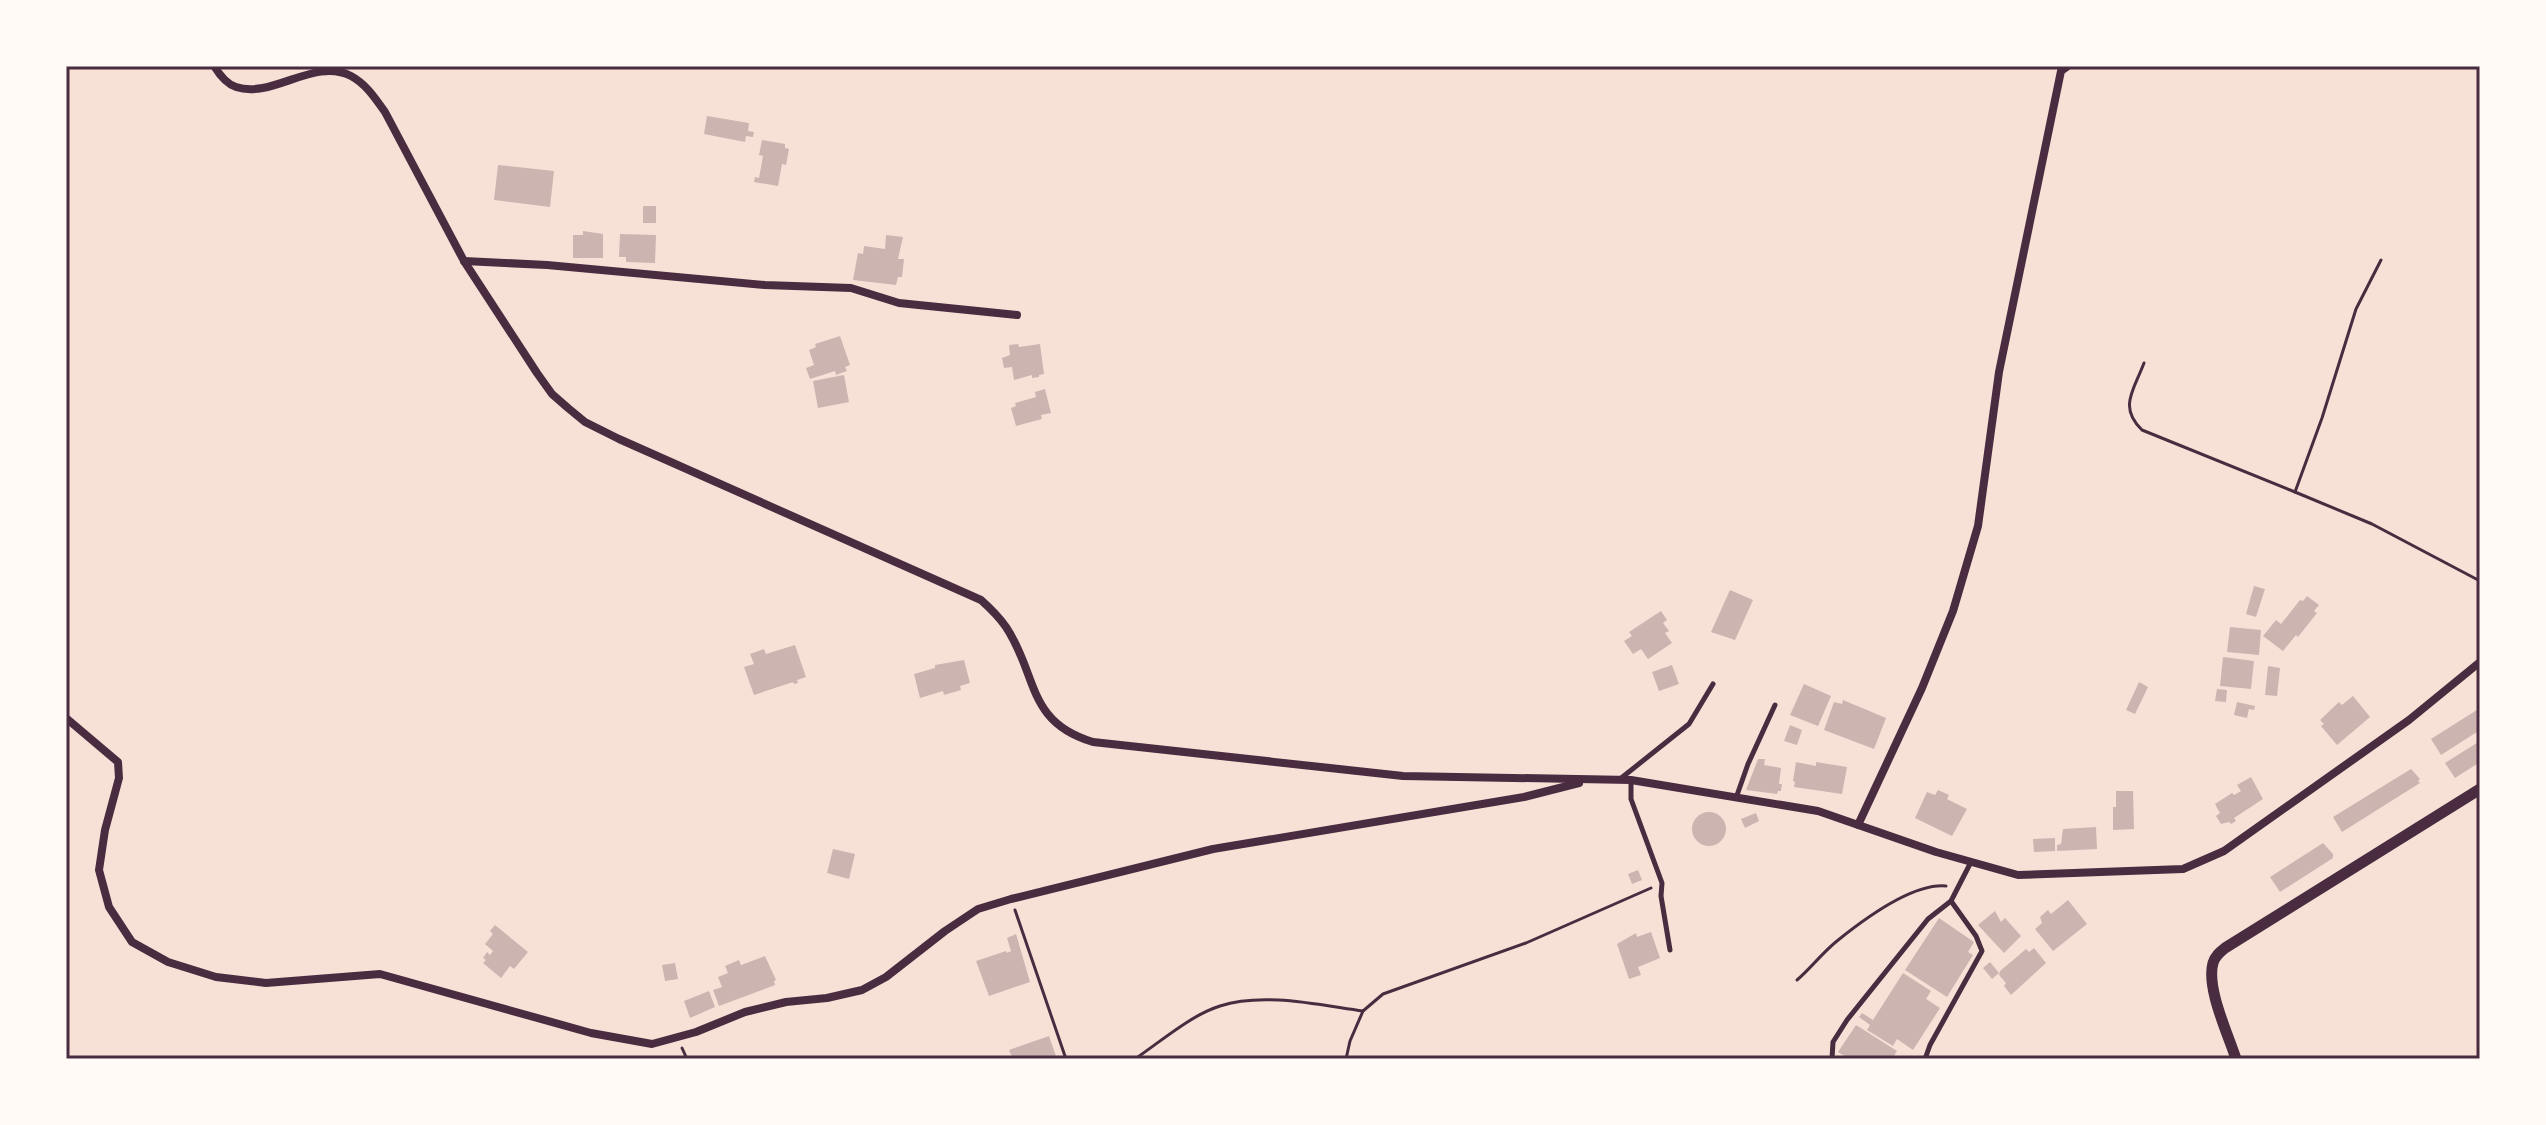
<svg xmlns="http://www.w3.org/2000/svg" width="2546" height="1125" font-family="Poppins,sans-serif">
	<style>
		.building { fill: #ccb4b1 }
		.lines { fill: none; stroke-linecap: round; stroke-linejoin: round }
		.path { stroke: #4a2c40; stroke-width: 3 }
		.service { stroke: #4a2c40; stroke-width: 5 }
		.minor { stroke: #4a2c40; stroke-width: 8 }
		.tertiary { stroke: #4a2c40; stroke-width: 11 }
		.neatline { fill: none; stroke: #4a2c40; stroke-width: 3 }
	</style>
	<rect width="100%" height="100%" fill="#f7e1d7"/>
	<g class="building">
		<polygon points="707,116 749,123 748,131 754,132 753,137 746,136 745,142 704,134"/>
		<polygon points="762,140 785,144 785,148 789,149 786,165 782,164 778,186 754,182 755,177 759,178 763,156 759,155"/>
		<polygon points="498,165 554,171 550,207 494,200"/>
		<rect x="643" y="206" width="13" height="17"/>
		<polygon points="583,231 603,234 603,258 573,258 573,235 583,235"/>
		<polygon points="620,234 656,235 655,263 626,262 626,257 619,257"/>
		<polygon points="886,235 903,237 898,259 904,259 902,277 898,277 896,285 853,280 858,253 863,254 864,246 885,249"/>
		<polygon points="840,336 850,365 845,367 847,371 836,375 835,371 810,379 806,368 814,365 809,350 816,347 815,344"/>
		<polygon points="1018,344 1019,347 1040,344 1044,374 1039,375 1039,377 1032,378 1032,375 1014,380 1012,367 1004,368 1002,358 1010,355 1009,345"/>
		<polygon points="844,375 849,402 818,408 813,381"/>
		<polygon points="1045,389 1051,413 1041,415 1042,419 1016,426 1011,408 1016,406 1015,403 1036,397 1035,392"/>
		<polygon points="2254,586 2265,589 2256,617 2246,614"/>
		<polygon points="1730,590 1753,600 1735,640 1711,632"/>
		<polygon points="2307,596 2319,605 2314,611 2317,613 2298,637 2296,635 2283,651 2263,636 2276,620 2281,624 2300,600 2303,601"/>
		<polygon points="1661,611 1667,620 1663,623 1669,631 1665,633 1672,643 1648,659 1641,649 1633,654 1624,641 1632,636 1629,632"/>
		<polygon points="2230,627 2261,630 2259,655 2227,652"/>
		<polygon points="795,645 806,677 797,680 798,683 794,684 793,682 754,695 744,667 754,664 750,654 764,649 766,654"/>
		<polygon points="2223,657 2254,661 2251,689 2220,686"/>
		<polygon points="964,660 970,683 960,686 961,690 944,695 943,691 920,698 914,674 935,668 935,665"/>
		<polygon points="1672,665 1679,684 1659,691 1652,672"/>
		<polygon points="2268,666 2280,668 2277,696 2265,695"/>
		<polygon points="2139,682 2148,687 2135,714 2126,710"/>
		<polygon points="1804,684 1831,696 1818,726 1790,715"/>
		<polygon points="2217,689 2227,690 2226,702 2215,701"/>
		<polygon points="2353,696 2370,717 2337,745 2321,726 2324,724 2320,720 2339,702 2342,705"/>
		<polygon points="1843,700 1886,718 1874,749 1824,730 1834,702 1842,704"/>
		<polygon points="2237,702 2255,706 2254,710 2249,709 2247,718 2234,715"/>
		<polygon points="2480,708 2480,730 2441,755 2431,739"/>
		<polygon points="1790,725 1802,730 1797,745 1784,741"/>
		<polygon points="2480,741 2480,762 2455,778 2445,763"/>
		<polygon points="1758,759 1765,759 1764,765 1781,768 1779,784 1782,784 1781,791 1778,791 1777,794 1746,790"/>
		<polygon points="1796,762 1816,766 1816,762 1847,767 1842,794 1794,787 1795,782 1793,781"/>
		<polygon points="2411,769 2420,779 2418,781 2420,783 2342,832 2333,817"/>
		<polygon points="2251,777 2263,799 2234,818 2236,821 2231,824 2229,822 2221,824 2216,816 2220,813 2215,804 2232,793 2234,795 2241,791 2237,785"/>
		<polygon points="1938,790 1949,795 1947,799 1967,809 1952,836 1915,818 1927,792 1935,795"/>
		<polygon points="2116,791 2133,791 2134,829 2113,830 2113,807 2116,807"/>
		<circle cx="1709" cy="829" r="17"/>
		<polygon points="1756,813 1759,821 1745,828 1741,819"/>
		<polygon points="2096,827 2097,849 2057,851 2057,845 2061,844 2063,829"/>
		<polygon points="2055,838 2055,851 2034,852 2033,839"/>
		<polygon points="2323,843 2333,854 2333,858 2280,892 2270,877"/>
		<polygon points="833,849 855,854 849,879 827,873"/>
		<polygon points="1638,870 1642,880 1632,884 1628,874"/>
		<polygon points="2068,900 2087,924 2053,951 2035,929 2042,923 2040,917 2048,910 2051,914"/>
		<polygon points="1995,911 2001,922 2005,918 2021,936 2004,953 1978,925"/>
		<polygon points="1939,918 1974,942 1968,952 1973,955 1947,997 1905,970"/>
		<polygon points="495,925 528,952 514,969 510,966 501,978 483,963 486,960 483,958 487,952 490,955 493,951 485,944 493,934 490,931"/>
		<polygon points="1651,932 1660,958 1638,967 1641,975 1629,979 1617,944 1636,933 1637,937"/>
		<polygon points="1016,934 1030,982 989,996 976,961 1006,951 1007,953 1011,951 1007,938"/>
		<polygon points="2034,948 2046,963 2011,995 2004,986 2006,983 1999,975 2000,971 2026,949 2029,952"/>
		<polygon points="765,956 776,980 774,981 775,985 719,1006 713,990 722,987 718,977 728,973 725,966 739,960 741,965"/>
		<polygon points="1990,962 1999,973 1992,979 1983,968"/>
		<polygon points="675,963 678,979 665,981 662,965"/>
		<polygon points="1903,973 1931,991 1926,999 1940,1008 1913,1050 1897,1039 1893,1046 1867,1030 1870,1025 1859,1017 1862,1013 1873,1020"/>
		<polygon points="709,991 715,1007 690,1018 684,1001"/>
		<polygon points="1856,1025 1897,1051 1892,1059 1849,1059 1838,1052"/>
		<polygon points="1049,1036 1057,1059 1013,1059 1009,1050"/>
	</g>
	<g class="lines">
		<g class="path">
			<polyline points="2381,260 2356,309 2322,418 2295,492 2372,524 2480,581"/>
			<path d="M2144,363C2134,390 2118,407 2142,430L2295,492"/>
			<polyline points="1015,910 1066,1059"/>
			<path d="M1797,980C1811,968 1822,953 1837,941C1863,920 1912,883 1946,886"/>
			<polyline points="682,1048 687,1059"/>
			<path d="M1135,1059C1160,1042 1191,1015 1220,1006C1263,992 1319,1005 1363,1011"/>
			<polyline points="1346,1059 1350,1041 1363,1011 1383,994 1526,943 1651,888"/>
		</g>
		<g class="service">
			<polyline points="1620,779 1689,724 1713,684"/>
			<polyline points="1631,780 1631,799 1662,883 1661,896 1670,950"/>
			<polyline points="1736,798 1748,764 1775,705"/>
			<polyline points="1832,1059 1833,1042 1847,1020 1928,919 1951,901 1971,862"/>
			<polyline points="1925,1059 1930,1045 1982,951 1976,936 1951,901"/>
		</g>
		<g class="minor">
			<path d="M214,66C219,74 226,84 236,87C273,99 314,57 351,76C366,84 375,98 385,112L464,261L537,373L552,394L568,408L585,422L619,439L981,600C990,608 999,617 1006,627C1038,675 1026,722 1093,742L1403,776L1631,780L1818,811L1936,852L2018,875L2183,869L2224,851L2409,720L2480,662"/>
			<polyline points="464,261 547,265 765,285 851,288 899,303 1017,315"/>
			<polyline points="66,718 118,762 119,778 105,830 99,870 109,907 132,942 168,962 216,977 266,983 380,974 591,1033 652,1044 696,1032 745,1012 786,1002 827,998 862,990 886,977 945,931 978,909 1011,899 1213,849 1524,797 1579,783"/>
			<polyline points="1858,825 1922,688 1953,611 1978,526 1999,372 2061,71 2068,66"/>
		</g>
		<path class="tertiary" d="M2236,1059C2228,1034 2206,988 2213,963C2215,956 2220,952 2225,948L2480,789"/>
	</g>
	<rect width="2546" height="1125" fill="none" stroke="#fffaf5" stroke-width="136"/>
	<rect x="68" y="68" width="2410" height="989" class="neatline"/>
</svg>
